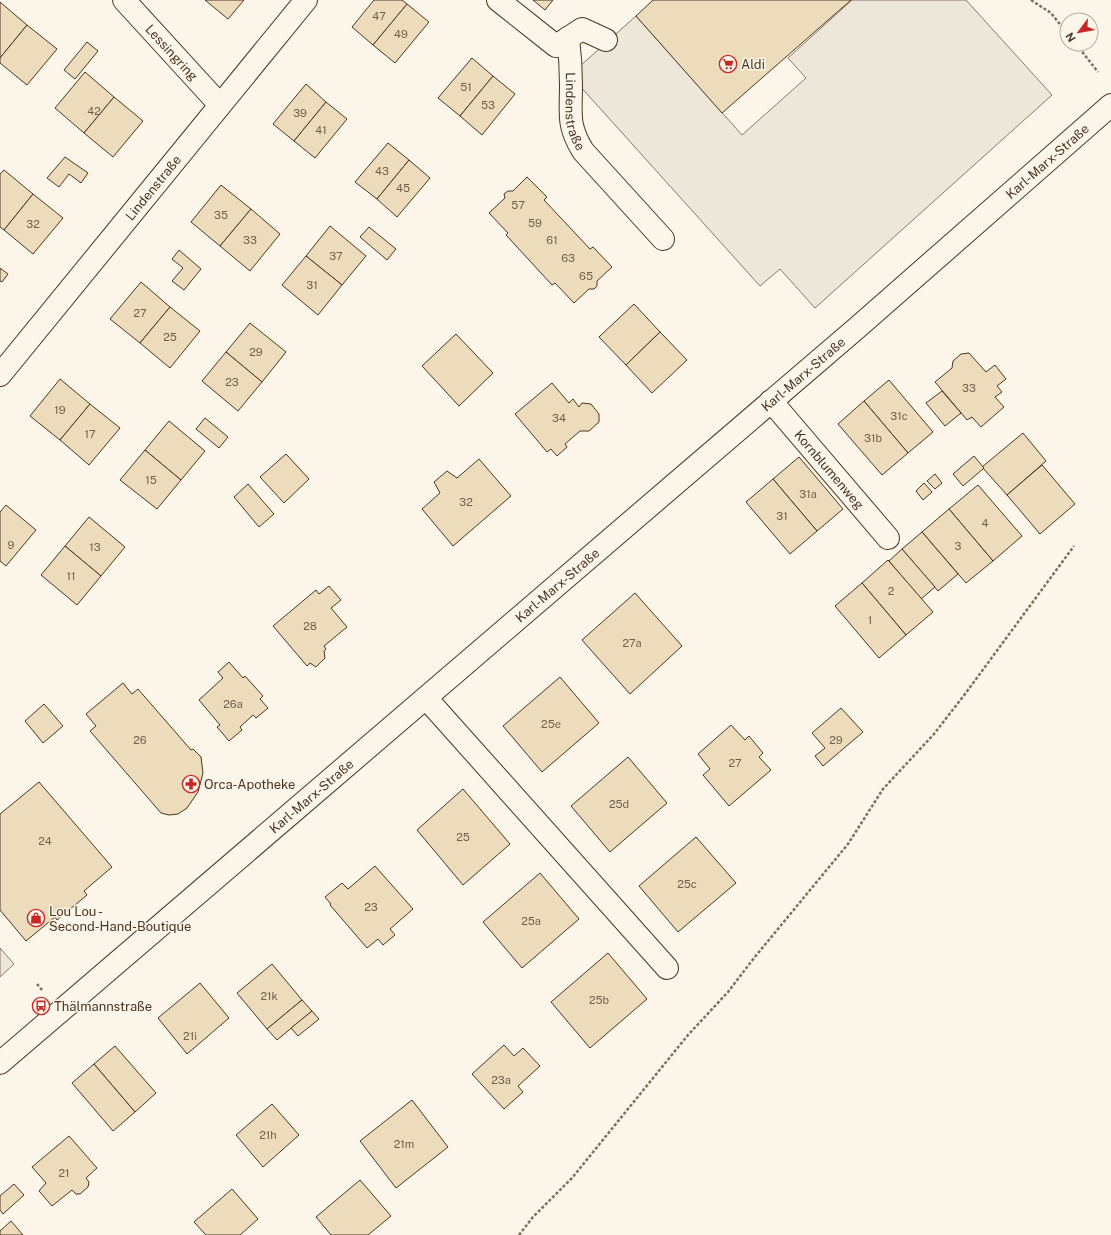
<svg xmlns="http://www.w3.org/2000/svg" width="1111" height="1235" font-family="'Public Sans',sans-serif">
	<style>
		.parking { fill: #ede7d9; stroke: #887966 }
		.building { fill: #ecdcbc; stroke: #4a3520 }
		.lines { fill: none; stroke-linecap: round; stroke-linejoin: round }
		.minor-casing { stroke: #4a3520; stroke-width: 24 }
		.major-casing { stroke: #4a3520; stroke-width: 24 }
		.path { stroke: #7f6f5c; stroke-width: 2.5; stroke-dasharray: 3 2; stroke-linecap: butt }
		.minor { stroke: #fbf6e9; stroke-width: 22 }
		.major { stroke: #fbf6e9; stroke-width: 22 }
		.labels { text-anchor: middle; stroke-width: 3; stroke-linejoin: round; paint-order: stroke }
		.number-label { font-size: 11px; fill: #725f47 }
		.street-label { font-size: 13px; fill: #4a3520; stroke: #fbf6e9 }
		.poi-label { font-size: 13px; fill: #4a3520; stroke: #fbf6e9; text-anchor: start }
	</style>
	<rect width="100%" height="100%" fill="#fbf6e9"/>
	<g class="parking">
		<polygon points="852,0 966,0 1052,95 815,308 780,269 760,286 570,75 636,16 742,135 806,78 788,58"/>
		<polygon points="0,948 14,964 0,977"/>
	</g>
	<g class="building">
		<polygon points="205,0 244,0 228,19"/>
		<polygon points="374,0 402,0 407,4 373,45 352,27"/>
		<polygon points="533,0 553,0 545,10"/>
		<polygon points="653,0 851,0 722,113 636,16"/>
		<polygon points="0,2 27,25 0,58"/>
		<polygon points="407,4 429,22 395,63 373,45"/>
		<polygon points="27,25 57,49 27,85 0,63 0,58"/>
		<polygon points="87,42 98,51 75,79 64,70"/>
		<polygon points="472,58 493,76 460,116 438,98"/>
		<polygon points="85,72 114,97 84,133 55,108"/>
		<polygon points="493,76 515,94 482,135 460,116"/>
		<polygon points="306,84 326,102 294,141 273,124"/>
		<polygon points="114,97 143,121 113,157 84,133"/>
		<polygon points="326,102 347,119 315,158 294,141"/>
		<polygon points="388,143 409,160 377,199 355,182"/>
		<polygon points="65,157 88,173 81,183 69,174 59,187 47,178"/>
		<polygon points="409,160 430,178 397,217 377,199"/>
		<polygon points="4,170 33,194 4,230 0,227 0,174"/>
		<polygon points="527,177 547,197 544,200 590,249 593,247 612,267 597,281 597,286 594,289 589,289 574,303 555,283 552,285 506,235 508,233 489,213 505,198 504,194 508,191 513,191"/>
		<polygon points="221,185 251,209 220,246 191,222"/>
		<polygon points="33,194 63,218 33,254 4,230"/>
		<polygon points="251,209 280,234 250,271 220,246"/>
		<polygon points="330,226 366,256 342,285 306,256"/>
		<polygon points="369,227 396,249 387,260 360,237"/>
		<polygon points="179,250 201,269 184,290 172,281 183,268 172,259"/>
		<polygon points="306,256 342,285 318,315 282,285"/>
		<polygon points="0,268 8,274 2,282 0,281"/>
		<polygon points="141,282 170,307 140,343 110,319"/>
		<polygon points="634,304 660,332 626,365 599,337"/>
		<polygon points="170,307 200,331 170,368 140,343"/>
		<polygon points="250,323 286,352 262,382 226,352"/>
		<polygon points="660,332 687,360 652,393 626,365"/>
		<polygon points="456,334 493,373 459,406 422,366"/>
		<polygon points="226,352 262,382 238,411 202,381"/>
		<polygon points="969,353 986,372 995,365 1006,379 997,386 1002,392 995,397 1004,407 981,427 972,417 967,420 935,382 952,368 953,361 961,354"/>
		<polygon points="60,379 90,404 60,440 30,416"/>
		<polygon points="889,380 933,432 908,453 864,401"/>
		<polygon points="552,383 569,403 573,399 579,407 582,403 591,404 599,414 599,422 589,431 580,431 565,444 567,447 557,456 551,449 547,452 515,414"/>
		<polygon points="942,391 961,413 945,426 926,403"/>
		<polygon points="864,401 908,453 882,475 838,424"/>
		<polygon points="90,404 120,428 89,465 60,440"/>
		<polygon points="205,418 228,437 219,448 196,429"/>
		<polygon points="169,421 205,451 181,480 145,450"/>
		<polygon points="1023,433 1046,461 1007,495 982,467"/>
		<polygon points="145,450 181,480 157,509 120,480"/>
		<polygon points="286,454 309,479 284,503 260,477"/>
		<polygon points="974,456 984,468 963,486 953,474"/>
		<polygon points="799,457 843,509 817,531 773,479"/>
		<polygon points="479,459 511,496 453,546 422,509 440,493 434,482 447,471 457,478"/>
		<polygon points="1042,465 1075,504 1040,534 1007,495"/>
		<polygon points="935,474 942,483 935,489 927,481"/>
		<polygon points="773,479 817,531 790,554 746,502"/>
		<polygon points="924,483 932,492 923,500 916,491"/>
		<polygon points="248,484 274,514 259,527 234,497"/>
		<polygon points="978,485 1022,536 993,561 949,509"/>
		<polygon points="6,505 36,530 6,566 0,561 0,512"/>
		<polygon points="949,509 993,561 966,583 922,532"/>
		<polygon points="89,517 125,547 101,576 65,546"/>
		<polygon points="922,532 958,574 938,591 902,549"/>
		<polygon points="65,546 101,576 77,605 41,575"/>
		<polygon points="902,549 935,587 921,599 889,561"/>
		<polygon points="888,560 933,612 906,635 862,583"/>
		<polygon points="862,583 906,635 879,658 835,606"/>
		<polygon points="329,586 341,600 331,608 347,627 324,646 326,649 324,651 325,658 316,667 310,663 307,666 273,626 316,590 319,594"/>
		<polygon points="635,593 682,646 630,694 582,640"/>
		<polygon points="229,662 243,678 245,676 263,696 260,699 268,708 256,718 253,715 240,727 242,730 229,741 217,727 220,725 199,700 223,678 218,672"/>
		<polygon points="560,677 599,723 542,772 503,726"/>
		<polygon points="123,683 132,694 138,689 191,750 193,749 201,757 203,773 198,792 187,808 178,814 169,815 161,813 90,731 96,726 86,714"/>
		<polygon points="44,704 63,726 43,743 25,721"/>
		<polygon points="841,708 863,732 823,766 815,756 825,748 812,733"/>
		<polygon points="731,725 745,740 749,736 763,753 759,757 771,770 729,806 703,775 710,769 698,754"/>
		<polygon points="628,757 667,803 610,852 571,806"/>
		<polygon points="39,782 112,867 84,891 87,895 57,920 55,917 26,941 0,910 0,814"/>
		<polygon points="463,789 510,844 463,885 417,830"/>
		<polygon points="696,837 736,883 678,932 639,886"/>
		<polygon points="375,866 413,909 390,929 395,935 383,945 378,939 367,948 330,905 331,904 325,897 342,883 348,889"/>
		<polygon points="540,873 579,919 522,968 483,922"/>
		<polygon points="608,953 647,999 590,1048 551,1002"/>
		<polygon points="272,964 302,1000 267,1029 237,993"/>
		<polygon points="200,983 229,1018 187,1054 158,1018"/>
		<polygon points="302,1000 312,1011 277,1040 267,1029"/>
		<polygon points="312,1011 319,1019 298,1036 291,1028"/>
		<polygon points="504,1045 514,1056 523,1048 540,1066 518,1086 523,1092 504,1109 472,1074"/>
		<polygon points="115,1046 156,1093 135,1112 94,1064"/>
		<polygon points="94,1064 135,1112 113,1131 72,1083"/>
		<polygon points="412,1100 448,1147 396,1188 360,1141"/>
		<polygon points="272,1104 299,1135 263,1167 236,1135"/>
		<polygon points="69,1136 97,1168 86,1178 89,1182 88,1187 80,1194 76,1194 72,1190 52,1206 39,1191 46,1183 32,1167"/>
		<polygon points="360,1180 391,1216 368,1235 331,1235 316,1217"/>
		<polygon points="14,1184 24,1195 3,1214 0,1210 0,1196"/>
		<polygon points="232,1189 258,1219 240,1235 206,1235 194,1222"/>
		<polygon points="11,1221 23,1235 0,1235 0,1231"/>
	</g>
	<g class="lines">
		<defs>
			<g id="minor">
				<path id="s1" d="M124,0L220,105"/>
				<polyline points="498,0 556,46 582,29 606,40"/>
				<path id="s2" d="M568,38C570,54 571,69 571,85C571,114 567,125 583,151L663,239"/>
				<path id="s3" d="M0,375L306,0"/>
				<path id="s4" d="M771,401L888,538"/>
				<polyline points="426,698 667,968"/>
			</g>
			<g id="major">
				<path id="s5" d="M0,1063L858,327L1111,105"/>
			</g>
		</defs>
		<use href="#minor" class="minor-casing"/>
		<use href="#major" class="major-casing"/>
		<g class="path">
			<polyline points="1031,0 1051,13 1067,33"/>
			<polyline points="1076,44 1098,72"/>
			<polyline points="37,984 42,990"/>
			<polyline points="519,1235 533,1217 572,1178 688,1035 728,992 754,958 848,844 883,789 934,734 965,694 1074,546"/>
		</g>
		<use href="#minor" class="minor"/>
		<use href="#major" class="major"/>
	</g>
	<defs>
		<symbol id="supermarket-ring" viewBox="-11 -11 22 22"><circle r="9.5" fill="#fbf6e9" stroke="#c62828" stroke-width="1.5"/><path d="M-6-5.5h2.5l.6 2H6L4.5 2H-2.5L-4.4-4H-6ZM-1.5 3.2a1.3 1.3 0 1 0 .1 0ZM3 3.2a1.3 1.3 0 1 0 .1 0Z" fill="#c62828"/></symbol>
		<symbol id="pharmacy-ring" viewBox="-11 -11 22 22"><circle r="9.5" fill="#fbf6e9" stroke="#c62828" stroke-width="1.5"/><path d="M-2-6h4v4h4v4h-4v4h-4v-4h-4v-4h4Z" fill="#c62828"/></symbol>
		<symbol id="shop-ring" viewBox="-11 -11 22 22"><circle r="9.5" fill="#fbf6e9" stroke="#c62828" stroke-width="1.5"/><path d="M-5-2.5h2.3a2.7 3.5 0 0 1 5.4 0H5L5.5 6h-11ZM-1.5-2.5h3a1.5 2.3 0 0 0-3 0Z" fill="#c62828"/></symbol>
		<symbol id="bus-ring" viewBox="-11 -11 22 22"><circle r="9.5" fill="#fbf6e9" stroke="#c62828" stroke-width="1.5"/><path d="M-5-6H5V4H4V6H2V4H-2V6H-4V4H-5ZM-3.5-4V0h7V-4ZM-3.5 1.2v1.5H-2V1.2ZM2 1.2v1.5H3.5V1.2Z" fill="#c62828"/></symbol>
	</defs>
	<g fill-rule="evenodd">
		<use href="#supermarket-ring" x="718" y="54" width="20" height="20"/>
		<use href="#pharmacy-ring" x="181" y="774" width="20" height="20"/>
		<use href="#shop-ring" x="26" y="908" width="20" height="20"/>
		<use href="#bus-ring" x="31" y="996" width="20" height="20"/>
	</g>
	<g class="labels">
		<g class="number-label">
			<text x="379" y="20">47</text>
			<text x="401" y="38">49</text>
			<text x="466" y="91">51</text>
			<text x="488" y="109">53</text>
			<text x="94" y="115">42</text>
			<text x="300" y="117">39</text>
			<text x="321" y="134">41</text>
			<text x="382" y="175">43</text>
			<text x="403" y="192">45</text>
			<text x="518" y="209">57</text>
			<text x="221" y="219">35</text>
			<text x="535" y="227">59</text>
			<text x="33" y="228">32</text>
			<text x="250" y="244">33</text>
			<text x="552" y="244">61</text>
			<text x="336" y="260">37</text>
			<text x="568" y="262">63</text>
			<text x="586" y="280">65</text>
			<text x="312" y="289">31</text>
			<text x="140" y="317">27</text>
			<text x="170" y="341">25</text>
			<text x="256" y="356">29</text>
			<text x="232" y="386">23</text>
			<text x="969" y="392">33</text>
			<text x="60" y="414">19</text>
			<text x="899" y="420">31c</text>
			<text x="559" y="422">34</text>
			<text x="90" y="438">17</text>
			<text x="873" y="442">31b</text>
			<text x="151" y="484">15</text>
			<text x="808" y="498">31a</text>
			<text x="466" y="506">32</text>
			<text x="782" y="520">31</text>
			<text x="985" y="527">4</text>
			<text x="11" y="549">9</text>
			<text x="958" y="550">3</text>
			<text x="95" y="551">13</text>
			<text x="71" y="580">11</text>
			<text x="891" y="595">2</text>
			<text x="870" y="624">1</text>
			<text x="310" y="630">28</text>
			<text x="632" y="647">27a</text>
			<text x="233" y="708">26a</text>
			<text x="551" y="728">25e</text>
			<text x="140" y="744">26</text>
			<text x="836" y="744">29</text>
			<text x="735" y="767">27</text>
			<text x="619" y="808">25d</text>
			<text x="463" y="841">25</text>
			<text x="45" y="845">24</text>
			<text x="687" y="888">25c</text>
			<text x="371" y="911">23</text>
			<text x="531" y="925">25a</text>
			<text x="269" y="1000">21k</text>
			<text x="599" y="1004">25b</text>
			<text x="190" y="1040">21i</text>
			<text x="501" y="1084">23a</text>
			<text x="268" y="1139">21h</text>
			<text x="404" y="1148">21m</text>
			<text x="64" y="1177">21</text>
		</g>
		<g class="street-label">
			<text dy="5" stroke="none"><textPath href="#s1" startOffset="71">Lessingring</textPath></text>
			<text dy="5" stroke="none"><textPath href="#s2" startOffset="74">Lindenstraße</textPath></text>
			<text dy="5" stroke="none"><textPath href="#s5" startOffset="1382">Karl-Marx-Straße</textPath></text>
			<text dy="5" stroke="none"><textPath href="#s3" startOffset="242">Lindenstraße</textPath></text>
			<text dy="5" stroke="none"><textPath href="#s5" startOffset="1058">Karl-Marx-Straße</textPath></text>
			<text dy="5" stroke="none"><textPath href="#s4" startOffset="90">Kornblumenweg</textPath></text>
			<text dy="5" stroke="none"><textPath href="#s5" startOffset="734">Karl-Marx-Straße</textPath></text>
			<text dy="5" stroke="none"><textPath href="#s5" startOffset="410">Karl-Marx-Straße</textPath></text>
		</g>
		<g class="poi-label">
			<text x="741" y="69">Aldi</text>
			<text x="204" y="789">Orca-Apotheke</text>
			<text x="49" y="916">Lou Lou -<tspan x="49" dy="15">Second-Hand-Boutique</tspan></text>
			<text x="54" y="1011">Thälmannstraße</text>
		</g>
	</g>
	<g transform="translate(1079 32) rotate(238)"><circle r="19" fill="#fbf6e9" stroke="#b4a999"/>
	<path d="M0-3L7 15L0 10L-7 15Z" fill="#c62828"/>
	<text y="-6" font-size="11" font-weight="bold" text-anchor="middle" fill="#4a3520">N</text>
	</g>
</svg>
